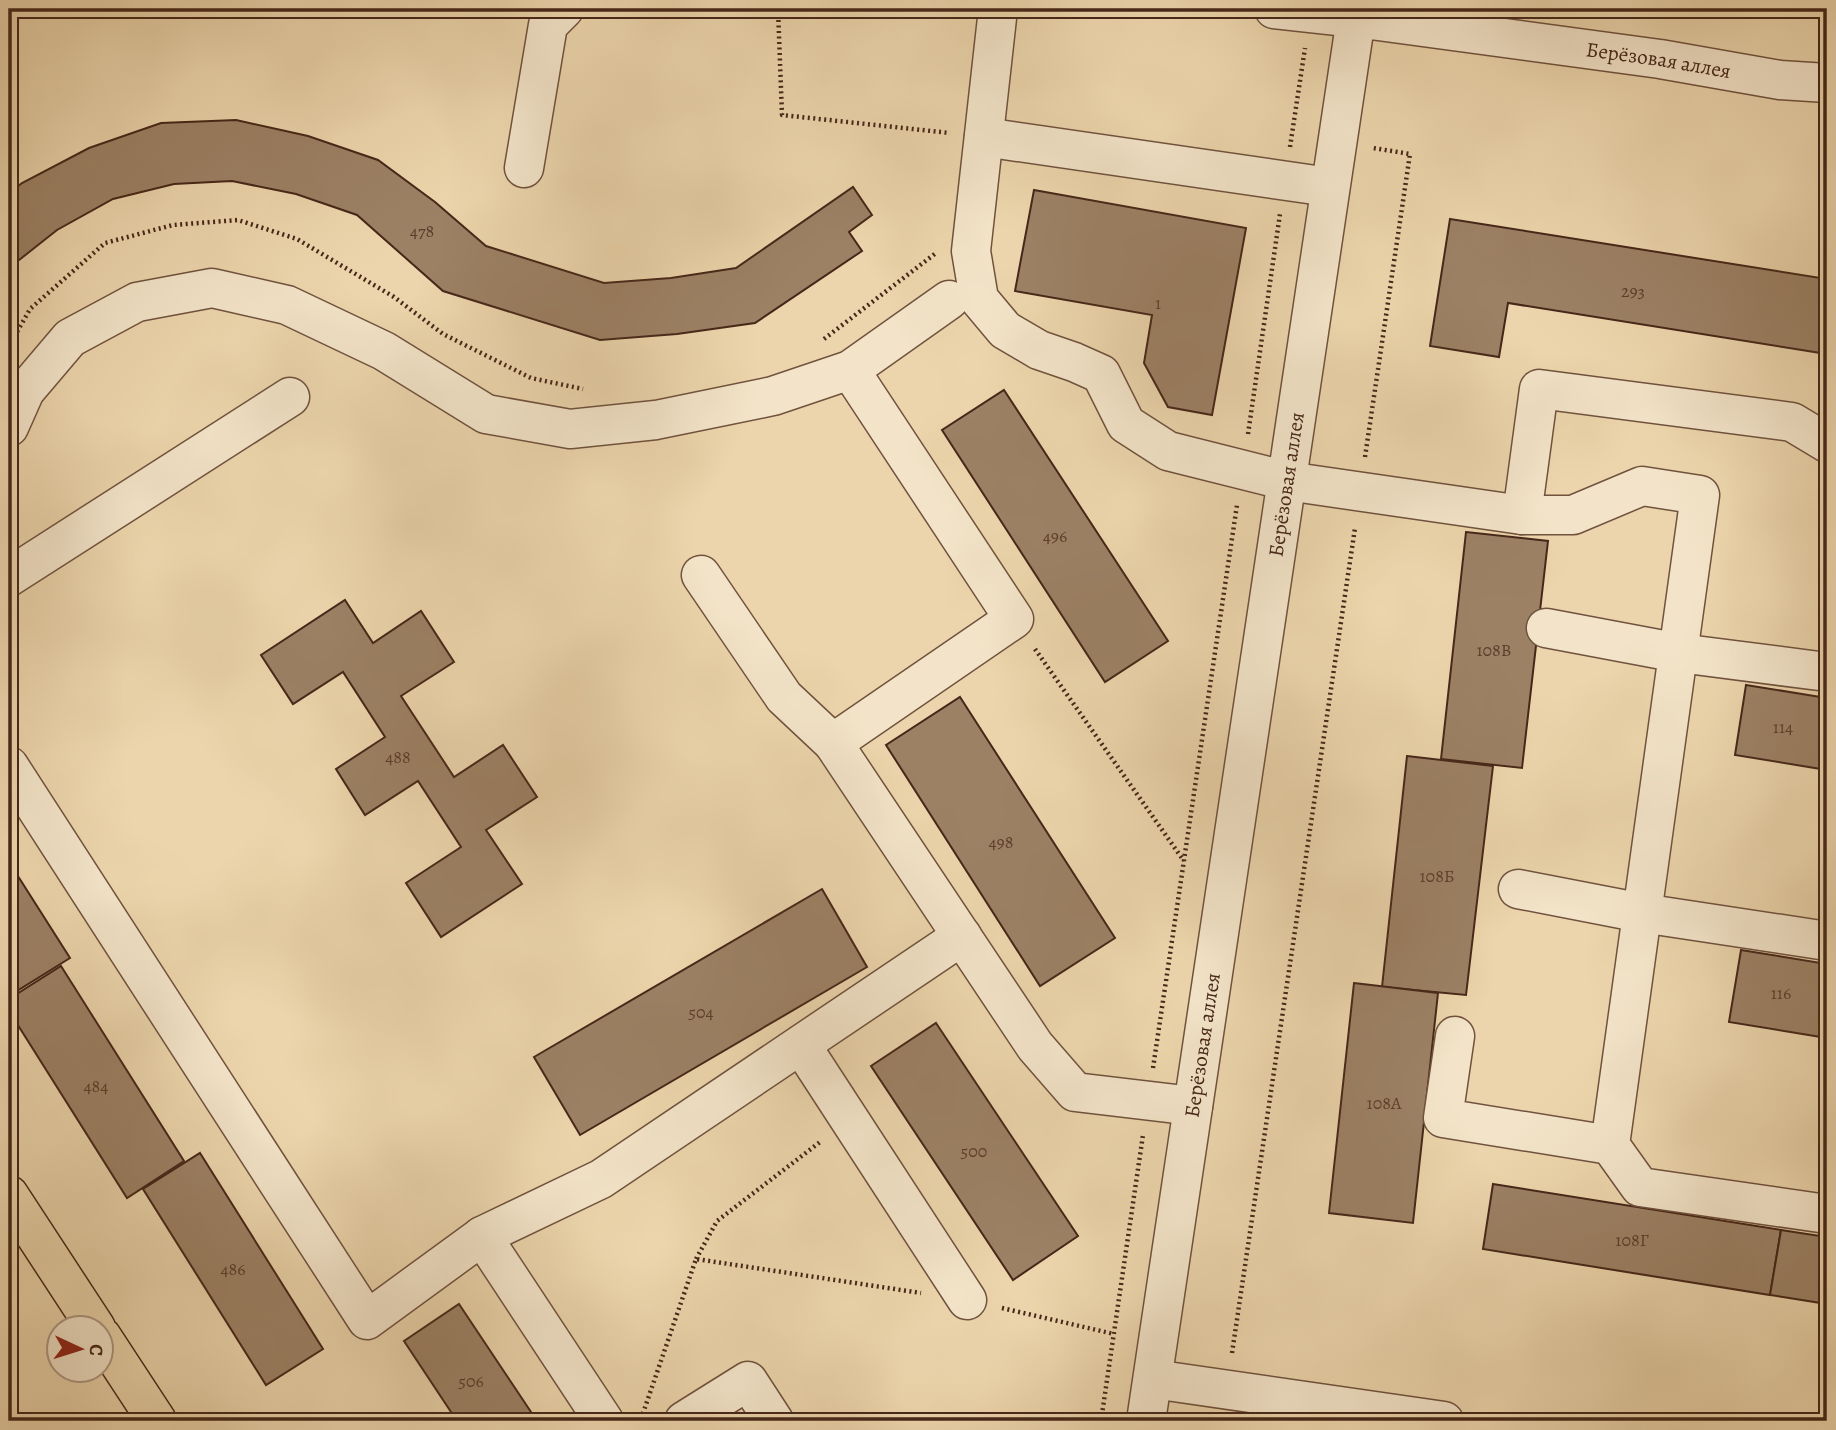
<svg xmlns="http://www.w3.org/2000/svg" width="1836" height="1430" font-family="Alegreya,serif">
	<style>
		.building { fill: #9c8165; stroke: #462719; stroke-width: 2 }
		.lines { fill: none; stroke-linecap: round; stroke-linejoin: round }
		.minor-casing { stroke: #70523e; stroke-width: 41 }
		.major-casing { stroke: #462719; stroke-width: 41 }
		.path { stroke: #462719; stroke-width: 4.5; stroke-dasharray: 2 3.5; stroke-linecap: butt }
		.minor { stroke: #f3e4c9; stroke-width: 38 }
		.major { stroke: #ecd5ac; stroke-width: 38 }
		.labels { text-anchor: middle; stroke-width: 6; stroke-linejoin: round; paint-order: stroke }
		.number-label { font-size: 18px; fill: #5c3e2c }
		.street-label { font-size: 21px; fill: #462719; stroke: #f3e4c9 }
	</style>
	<rect width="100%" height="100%" fill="#ecd5ac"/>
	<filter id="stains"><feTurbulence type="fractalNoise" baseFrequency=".00286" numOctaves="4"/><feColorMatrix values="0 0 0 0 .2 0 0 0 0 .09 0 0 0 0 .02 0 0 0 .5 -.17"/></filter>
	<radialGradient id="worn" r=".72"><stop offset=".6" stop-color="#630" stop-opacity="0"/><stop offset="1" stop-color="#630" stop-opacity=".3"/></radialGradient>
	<g class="building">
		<polygon points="236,120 308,136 378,160 435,202 486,246 604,283 671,278 736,268 853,187 872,215 849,232 862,251 755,323 677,334 600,340 443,291 357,215 296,194 232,181 174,184 113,199 57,230 9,268 9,193 22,183 89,148 161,123"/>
		<polygon points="1034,190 1246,228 1212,415 1168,407 1144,363 1152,315 1015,291"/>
		<polygon points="1450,219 1827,279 1827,354 1508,303 1499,357 1430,346"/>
		<polygon points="1004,390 1168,641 1105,682 942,430"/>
		<polygon points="1466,532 1548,541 1522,768 1441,759"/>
		<polygon points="345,600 373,643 421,611 454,662 401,696 454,777 503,745 537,797 486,830 522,884 441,937 406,883 461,847 418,781 365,815 336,769 385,737 343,672 293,704 261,655"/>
		<polygon points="1746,685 1827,698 1827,770 1735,755"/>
		<polygon points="960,697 1115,938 1040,986 886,745"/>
		<polygon points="1407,756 1493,766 1466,995 1382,987"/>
		<polygon points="9,862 70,958 12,994 9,988"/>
		<polygon points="822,889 867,967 580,1135 534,1057"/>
		<polygon points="1741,950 1827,964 1827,1038 1729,1022"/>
		<polygon points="61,966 184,1161 127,1198 9,1011 9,999"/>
		<polygon points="1354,983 1438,993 1413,1223 1329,1213"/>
		<polygon points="936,1023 1078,1236 1013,1280 871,1066"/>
		<polygon points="200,1153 323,1349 266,1385 143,1189"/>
		<polygon points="1493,1184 1781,1230 1770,1295 1483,1249"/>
		<polygon points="1781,1230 1827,1237 1827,1304 1770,1295"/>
		<polygon points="459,1304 537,1421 457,1421 404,1341"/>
	</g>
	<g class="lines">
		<defs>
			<g id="minor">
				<polyline points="998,9 971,251 979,299 1005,330 1039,350 1074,362 1101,374 1126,424 1168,451 1287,481 1522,515 1573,515 1642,486 1700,495 1610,1145 1640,1187 1827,1214"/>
				<polyline points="1274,9 1356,18"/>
				<polyline points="984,137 1329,187"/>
				<polyline points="524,168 548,25 564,9"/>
				<polyline points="850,370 1014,619 833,743 1035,1046 1075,1092 1193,1106"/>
				<polyline points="9,427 25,391 70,338 137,302 212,288 287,305 384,351 486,414 570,429 656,420 773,396 850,370 949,300"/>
				<polyline points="1522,515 1539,389 1792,422 1827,443"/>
				<polyline points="701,575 784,697 833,743"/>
				<polyline points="9,577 290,397"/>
				<polyline points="1546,628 1679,653 1827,672"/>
				<polyline points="9,766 367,1320 482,1236 604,1421"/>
				<polyline points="1518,889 1642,913 1827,941"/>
				<polyline points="1455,1036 1443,1118 1610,1145"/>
				<polyline points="801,1045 967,1300"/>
				<polyline points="482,1236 601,1179 962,936"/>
				<polyline points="1153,1379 1444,1421"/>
				<polyline points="684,1421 748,1381 774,1421"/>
				<path id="s1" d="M1146,1421L1356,18L1660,59L1780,80L1827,83"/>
			</g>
			<g id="major">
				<polyline points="9,1195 96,1328"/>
				<polyline points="102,1337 157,1421"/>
			</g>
		</defs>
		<use href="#minor" class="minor-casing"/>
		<use href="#major" class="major-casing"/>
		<g class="path">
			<polyline points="778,9 782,115 950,133"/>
			<polyline points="1290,147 1305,48"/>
			<polyline points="824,339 936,253"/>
			<polyline points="9,346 30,309 105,243 173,225 238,220 297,239 394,297 443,334 531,378 583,389"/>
			<polyline points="1248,434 1280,214"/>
			<polyline points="1365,457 1410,154 1373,148"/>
			<polyline points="1035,649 1184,861"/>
			<polyline points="1153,1068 1237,505"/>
			<polyline points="696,1259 717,1221 820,1142"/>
			<polyline points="1002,1308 1114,1334"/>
			<polyline points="1232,1353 1355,528"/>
			<polyline points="641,1419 696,1259 921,1293"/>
			<polyline points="1101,1421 1143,1135"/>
		</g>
		<use href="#minor" class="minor"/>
		<use href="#major" class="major"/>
	</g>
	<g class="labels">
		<g class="number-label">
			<text x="422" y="237">478</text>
			<text x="1633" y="297">293</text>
			<text x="1158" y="309">1</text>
			<text x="1055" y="542">496</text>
			<text x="1494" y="656">108В</text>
			<text x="1783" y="733">114</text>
			<text x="398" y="763">488</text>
			<text x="1001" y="848">498</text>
			<text x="1437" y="882">108Б</text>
			<text x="1781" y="999">116</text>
			<text x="701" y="1018">504</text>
			<text x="96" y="1092">484</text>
			<text x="1384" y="1109">108А</text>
			<text x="974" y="1157">500</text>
			<text x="1632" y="1246">108Г</text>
			<text x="233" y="1275">486</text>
			<text x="471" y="1387">506</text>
		</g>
		<g class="street-label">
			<text dy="7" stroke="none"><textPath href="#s1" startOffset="1724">Берёзовая аллея</textPath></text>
			<text dy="7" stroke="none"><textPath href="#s1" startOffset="947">Берёзовая аллея</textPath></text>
			<text dy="7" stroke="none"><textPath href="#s1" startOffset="380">Берёзовая аллея</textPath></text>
		</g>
	</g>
	<rect width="1836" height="1430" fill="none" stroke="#ecd5ac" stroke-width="35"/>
	<rect x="10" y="10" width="1815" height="1409" fill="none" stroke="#462719" stroke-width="3.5"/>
	<rect x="18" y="18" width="1801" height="1395" fill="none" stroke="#462719" stroke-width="2"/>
	<g transform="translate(80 1349) rotate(94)"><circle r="33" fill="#f3e4c9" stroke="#ae9883" stroke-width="2"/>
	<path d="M0-5L12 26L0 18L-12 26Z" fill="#8f2418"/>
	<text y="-10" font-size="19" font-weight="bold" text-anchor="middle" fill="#462719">С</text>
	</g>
	<rect width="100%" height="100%" filter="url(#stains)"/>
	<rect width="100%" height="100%" fill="url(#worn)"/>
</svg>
